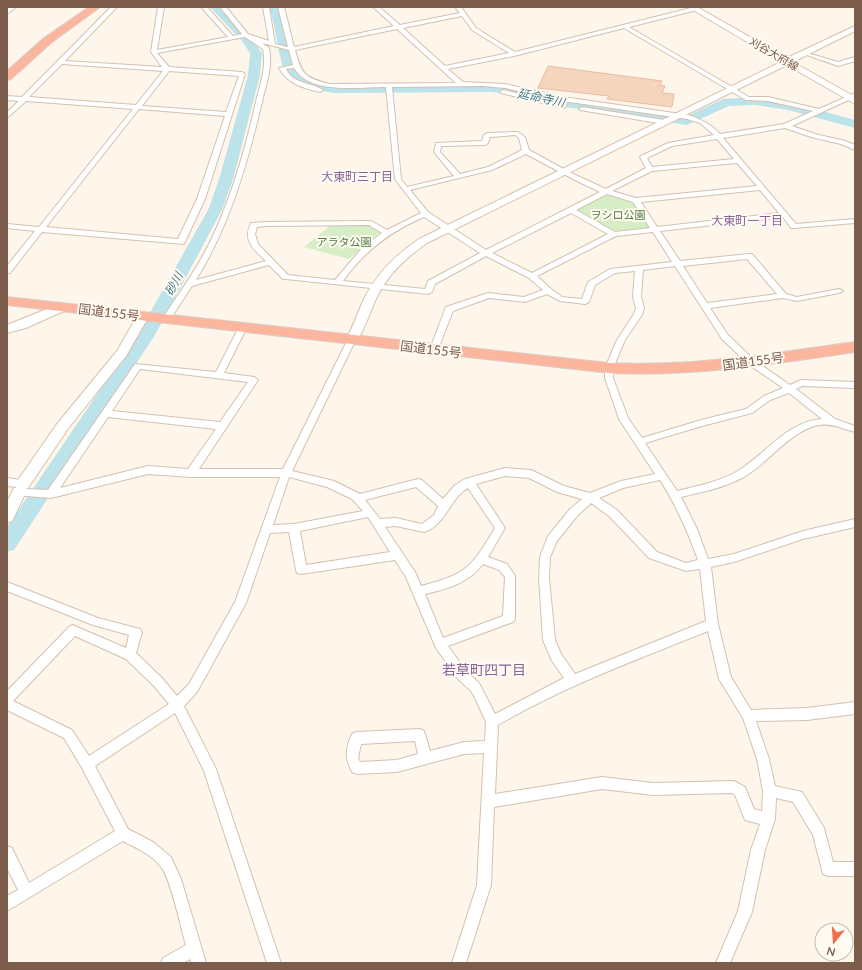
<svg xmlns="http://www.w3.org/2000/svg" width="862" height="970" font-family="Lato,'Noto Sans JP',sans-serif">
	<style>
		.green { fill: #d6eec6 }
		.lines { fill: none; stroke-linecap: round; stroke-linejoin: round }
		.river { fill: #bce3ea; fill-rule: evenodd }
		.building { fill: #f6d5bf; stroke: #eabc9e }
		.street-casing { stroke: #d4c0b0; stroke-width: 2 }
		.secondary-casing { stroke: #d8c0ad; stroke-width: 2 }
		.highway-casing { stroke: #dad1cc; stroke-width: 2 }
		.street { fill: #fff; fill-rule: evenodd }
		.secondary { fill: #fff; fill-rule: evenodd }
		.highway { fill: #fcb69d; fill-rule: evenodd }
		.labels { text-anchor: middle; stroke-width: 4; stroke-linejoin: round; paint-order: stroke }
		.far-street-label { font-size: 11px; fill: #7c5c4a; stroke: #fffaf2 }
		.far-park-label { font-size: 11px; fill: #507c3e; stroke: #fffaf2 }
		.far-water-label { font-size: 12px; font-style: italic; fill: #3e7c89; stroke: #fffaf2 }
		.far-neighbourhood-label { font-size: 12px; fill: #866298; stroke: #fffaf2 }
		.street-label { font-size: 13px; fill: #7c5c4a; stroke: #fffaf2 }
		.neighbourhood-label { font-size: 14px; fill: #866298; stroke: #fffaf2 }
	</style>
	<rect width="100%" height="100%" fill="#fef6ea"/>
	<g class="green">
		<polygon points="607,194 634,201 650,228 614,231 575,210"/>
		<polygon points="330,226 369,226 381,231 349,259 304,247"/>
	</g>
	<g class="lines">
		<g class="river">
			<polygon points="210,7 221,7 250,37 262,53 260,75 234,176 223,208 155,335 14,550 7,552 7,527 138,334 209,208 220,176 248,75 250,53 242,41"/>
			<path d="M269,7H279C288,29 288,52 297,74L314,82L333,85L492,84L521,88L566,99L685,117L723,99L755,97L789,102L855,120V128L788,110L755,105L729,106L687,125L566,107L521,96L492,92L333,93L307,88L288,79L286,76C277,53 277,30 269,7Z"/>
		</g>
	</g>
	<polygon class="building" points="548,66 662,81 660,85 665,86 662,93 674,94 672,107 607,99 609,96 538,88"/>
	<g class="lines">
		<defs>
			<g id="street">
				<polygon points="10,7 16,7 7,14 7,9"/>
				<path d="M111,7H117L65,61L162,67L151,52L158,7H164L157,50L228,37L201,7H207L233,36L242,34L220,7H226L248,34L269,41L263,7H269L275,44L288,47L278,7H284L294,47L394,26L373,7H379L400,25L460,13L455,7H461L476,28L515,52L695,7L697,8V10L629,27L749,97H768L819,109L855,93V97L792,126L815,134L845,141L855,145V150L841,144L811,137L785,128L723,138L796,224L855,219V223L794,228H791L783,217L660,231L680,261L749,254H752L786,294L797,297L839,289L843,291L839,293L797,301L783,298L710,308L728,335L754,360L790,385L801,380L855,382V388L802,386L796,389L835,419L855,426V432C843,429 832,423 820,425C791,429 767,465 742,478C723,488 702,492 681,497L697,529L708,559L734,554L803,531L855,519V527L803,539L734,562L711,567L718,624L731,677L751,710L807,708L855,702V714L807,720L756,721L769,759L775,786L802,792L824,828L833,862H855V876H828L823,874L813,835L793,802L776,798L775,819L765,850L752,912L730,963H716L738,911L751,850L760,824L745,820L735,795L732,793L653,795L602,789L494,807L491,885L466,963H452L477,885L484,753L464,754L397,772L357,774L352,772C345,758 345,749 352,734L356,732L420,729L424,731L430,751L464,742L485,741L486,722L475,698L471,691L458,679L436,648L406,577L395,560L301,574L297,573L296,570L289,532L270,533L246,603L197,692L184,706L216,769L281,963H267L204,771L175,713L95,766L128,829L153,842L171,857L181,879L206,963H192L190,959L183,963H161L163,958L186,945C180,925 172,884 162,868C153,855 136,848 123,841L7,911V896L18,890L7,868V846L12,848L29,883L115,831L82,768L64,738L7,710V691L69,627L73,625L77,627L126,648L129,635L93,625L7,591V582L98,618L140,629L142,632L136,653L162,678L177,696L189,684L235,602L280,477H191L148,474L51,498L15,495L14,492L17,487L7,486V478L27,481L28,484L26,489L48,490L135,364L216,372L240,325H246L247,327L224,373L254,377L258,380L199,469H283L348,339L352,336L356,339L292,471L334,481L360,494L418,479L422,480L443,499L455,485L465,479L505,468L531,470L564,486L590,493L621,481L655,474L619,419L605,378V368L617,340L634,314L636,308L633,297L635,271L615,273L595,285L589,302L585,304L560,301L547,294L525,302L489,298L453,311L438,349L434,352L430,349L446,307L488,293L524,297L543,290L529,278L486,256L435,284L432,292L428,294L286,279H283L269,265L192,286L169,321H163L162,319C180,292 199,266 213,236C232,195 245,150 255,106C259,87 267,68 263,49L245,37L157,53L169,67L242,72L245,74L205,199L184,244L42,232L10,273H7V266L35,231L7,228V224L39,227L133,109L26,101L7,118V112L19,101L7,100V96L22,97ZM462,16L472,30L509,53L445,66L403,28ZM624,28L746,100L768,101L813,111L784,124L720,134C711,124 701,119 688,115L563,97L505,84L463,82L448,69L514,56ZM397,29L456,83L329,84C304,77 302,75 295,50ZM262,43L289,50L293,65L279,68C288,84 303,88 320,92L323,90C311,82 294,85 286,69L294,68C310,95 359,87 386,87L395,179L421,213L387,230L371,221L266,222L251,223C242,240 254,250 266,261L196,280C230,225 247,165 262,102C266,84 273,67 269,48ZM62,64L163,71L136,105L29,97ZM169,71L239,76L226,112L142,106ZM483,86L505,88L563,101L687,119L700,123L714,135L668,143L641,156L640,157L646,168L606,189L569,172L529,150L525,137L518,132L487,133L484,135L482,141L436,143L434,152L454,176L407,187L401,179L392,87ZM139,109L225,116L197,199L178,239L46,227ZM515,135L519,138L522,150L488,167L460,174L440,152L441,146L485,145L488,143L490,137ZM717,139L734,159L652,167L647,158L672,146ZM526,154L577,181L600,192L486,250L428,212L410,190L492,170ZM737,163L757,186L636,198L612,191L652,171ZM760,190L779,213L657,227L641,202ZM607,194L633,202L650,228L615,232L576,210ZM571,213L608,234L532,273L492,253ZM424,217L480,253L428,281L425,289L343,281C364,251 391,231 424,217ZM369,225L382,233L362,248L335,280L288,275L258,244L255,234L257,227L266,226ZM653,232L672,262L610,269L588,282L582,299L562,297L551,289L537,276L616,236ZM747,259L777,294L707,303L683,266ZM675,266L722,339L748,364L783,388L764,396L746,409L701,420L642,438L628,418L613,378V368L625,340L642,315L644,308L641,297L643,270ZM140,369L248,382L220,422L112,411ZM789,393L822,419C787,421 764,456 736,472C718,482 697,486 677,491L645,443L702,426L752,413L770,400ZM108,417L216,429L188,469L148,466L60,488ZM505,476L529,478L557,492L582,499L570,509L548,536L540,557L539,578L543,640L552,661L564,678L495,714L479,683L466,671L448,646L513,622L515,619V576L507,564L488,557L505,528L476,484ZM289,477L327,487L352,499L363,511L294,524L273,525ZM660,480C676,505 688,532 698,560L686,563L657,552L617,510L599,498L623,488ZM416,487L438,506L434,515L422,524L396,518L380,519L365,500ZM468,488L495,528C471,568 467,574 421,586L415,572L385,527L396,526L424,532C446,525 449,499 468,488ZM591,503L609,516L649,558L686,571L700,569L706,621L575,674L561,654L555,640L549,578L550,557L557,541L578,515ZM368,517L390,552L306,565L300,531ZM483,564L499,570L505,577L503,616L443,638L425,594C447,589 469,583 483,564ZM708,631L719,679L743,718L757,759L763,791L762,811L754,809L745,787L734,781L653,783L602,777L495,794L498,725C565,686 636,660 708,631ZM75,636L126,659L154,686L169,704L89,756L72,730L13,701ZM415,741L418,754L397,760L360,762L358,758L361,744Z"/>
				<polygon points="804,52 838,62 855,57 855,61 838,66 804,54"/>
				<polygon points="503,90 564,104 567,106 564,108 501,93 500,92"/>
				<polygon points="582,107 664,120 667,122 664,124 580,110 579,109"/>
			</g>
			<g id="secondary">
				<path d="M688,7H697L787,58L855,26V31L793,62L855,97V104L787,65L427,243C406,258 388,274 377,297C370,311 366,326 358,339L356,342H348L346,339C354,326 358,311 365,297C378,272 397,254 419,239L781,62Z"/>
				<polygon points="62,303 68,307 66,310 26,328 7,333 7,325"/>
				<polygon points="143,312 149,316 126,356 67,430 28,488 24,489 26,492 14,517 12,521 7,523 7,502 14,488 18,487 16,484 18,480 57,424 117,351 139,313"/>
			</g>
			<g id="highway">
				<polygon points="89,7 100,7 52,42 11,79 7,80 7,71 44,38"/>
				<path d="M7,297L609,363C692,367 773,353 855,342V352C773,364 692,377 609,373L7,305Z"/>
			</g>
		</defs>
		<use href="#street" class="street-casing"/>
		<use href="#secondary" class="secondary-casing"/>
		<use href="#highway" class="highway-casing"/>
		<use href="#street" class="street"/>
		<use href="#secondary" class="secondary"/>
		<use href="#highway" class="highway"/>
	</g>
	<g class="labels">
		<g class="far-street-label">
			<text transform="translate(774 54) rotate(30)" y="4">刈谷大府線</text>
		</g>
		<g class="far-park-label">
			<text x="618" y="219">ヲシロ公園</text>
			<text x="344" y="246">アラタ公園</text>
		</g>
		<g class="far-water-label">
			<text transform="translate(541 98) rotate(12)" y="4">延命寺川</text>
			<text transform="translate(174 284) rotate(-61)" y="4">砂川</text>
		</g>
		<g class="far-neighbourhood-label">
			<text x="357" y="181">大東町三丁目</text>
			<text x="747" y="225">大東町一丁目</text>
		</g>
		<g class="street-label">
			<text transform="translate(109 312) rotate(7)" y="5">国道155号</text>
			<text transform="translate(431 349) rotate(7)" y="5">国道155号</text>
			<text transform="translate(753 361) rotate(-8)" y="5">国道155号</text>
		</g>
		<g class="neighbourhood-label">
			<text x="484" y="675">若草町四丁目</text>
		</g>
	</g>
	<rect width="862" height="970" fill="none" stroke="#7c5c4a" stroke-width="16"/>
	<g transform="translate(834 942) rotate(197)"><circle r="19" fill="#fffaf2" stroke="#cbbbaf"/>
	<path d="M0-3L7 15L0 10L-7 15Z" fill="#f06e47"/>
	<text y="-6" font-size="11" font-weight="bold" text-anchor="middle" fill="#7c5c4a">N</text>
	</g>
</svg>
